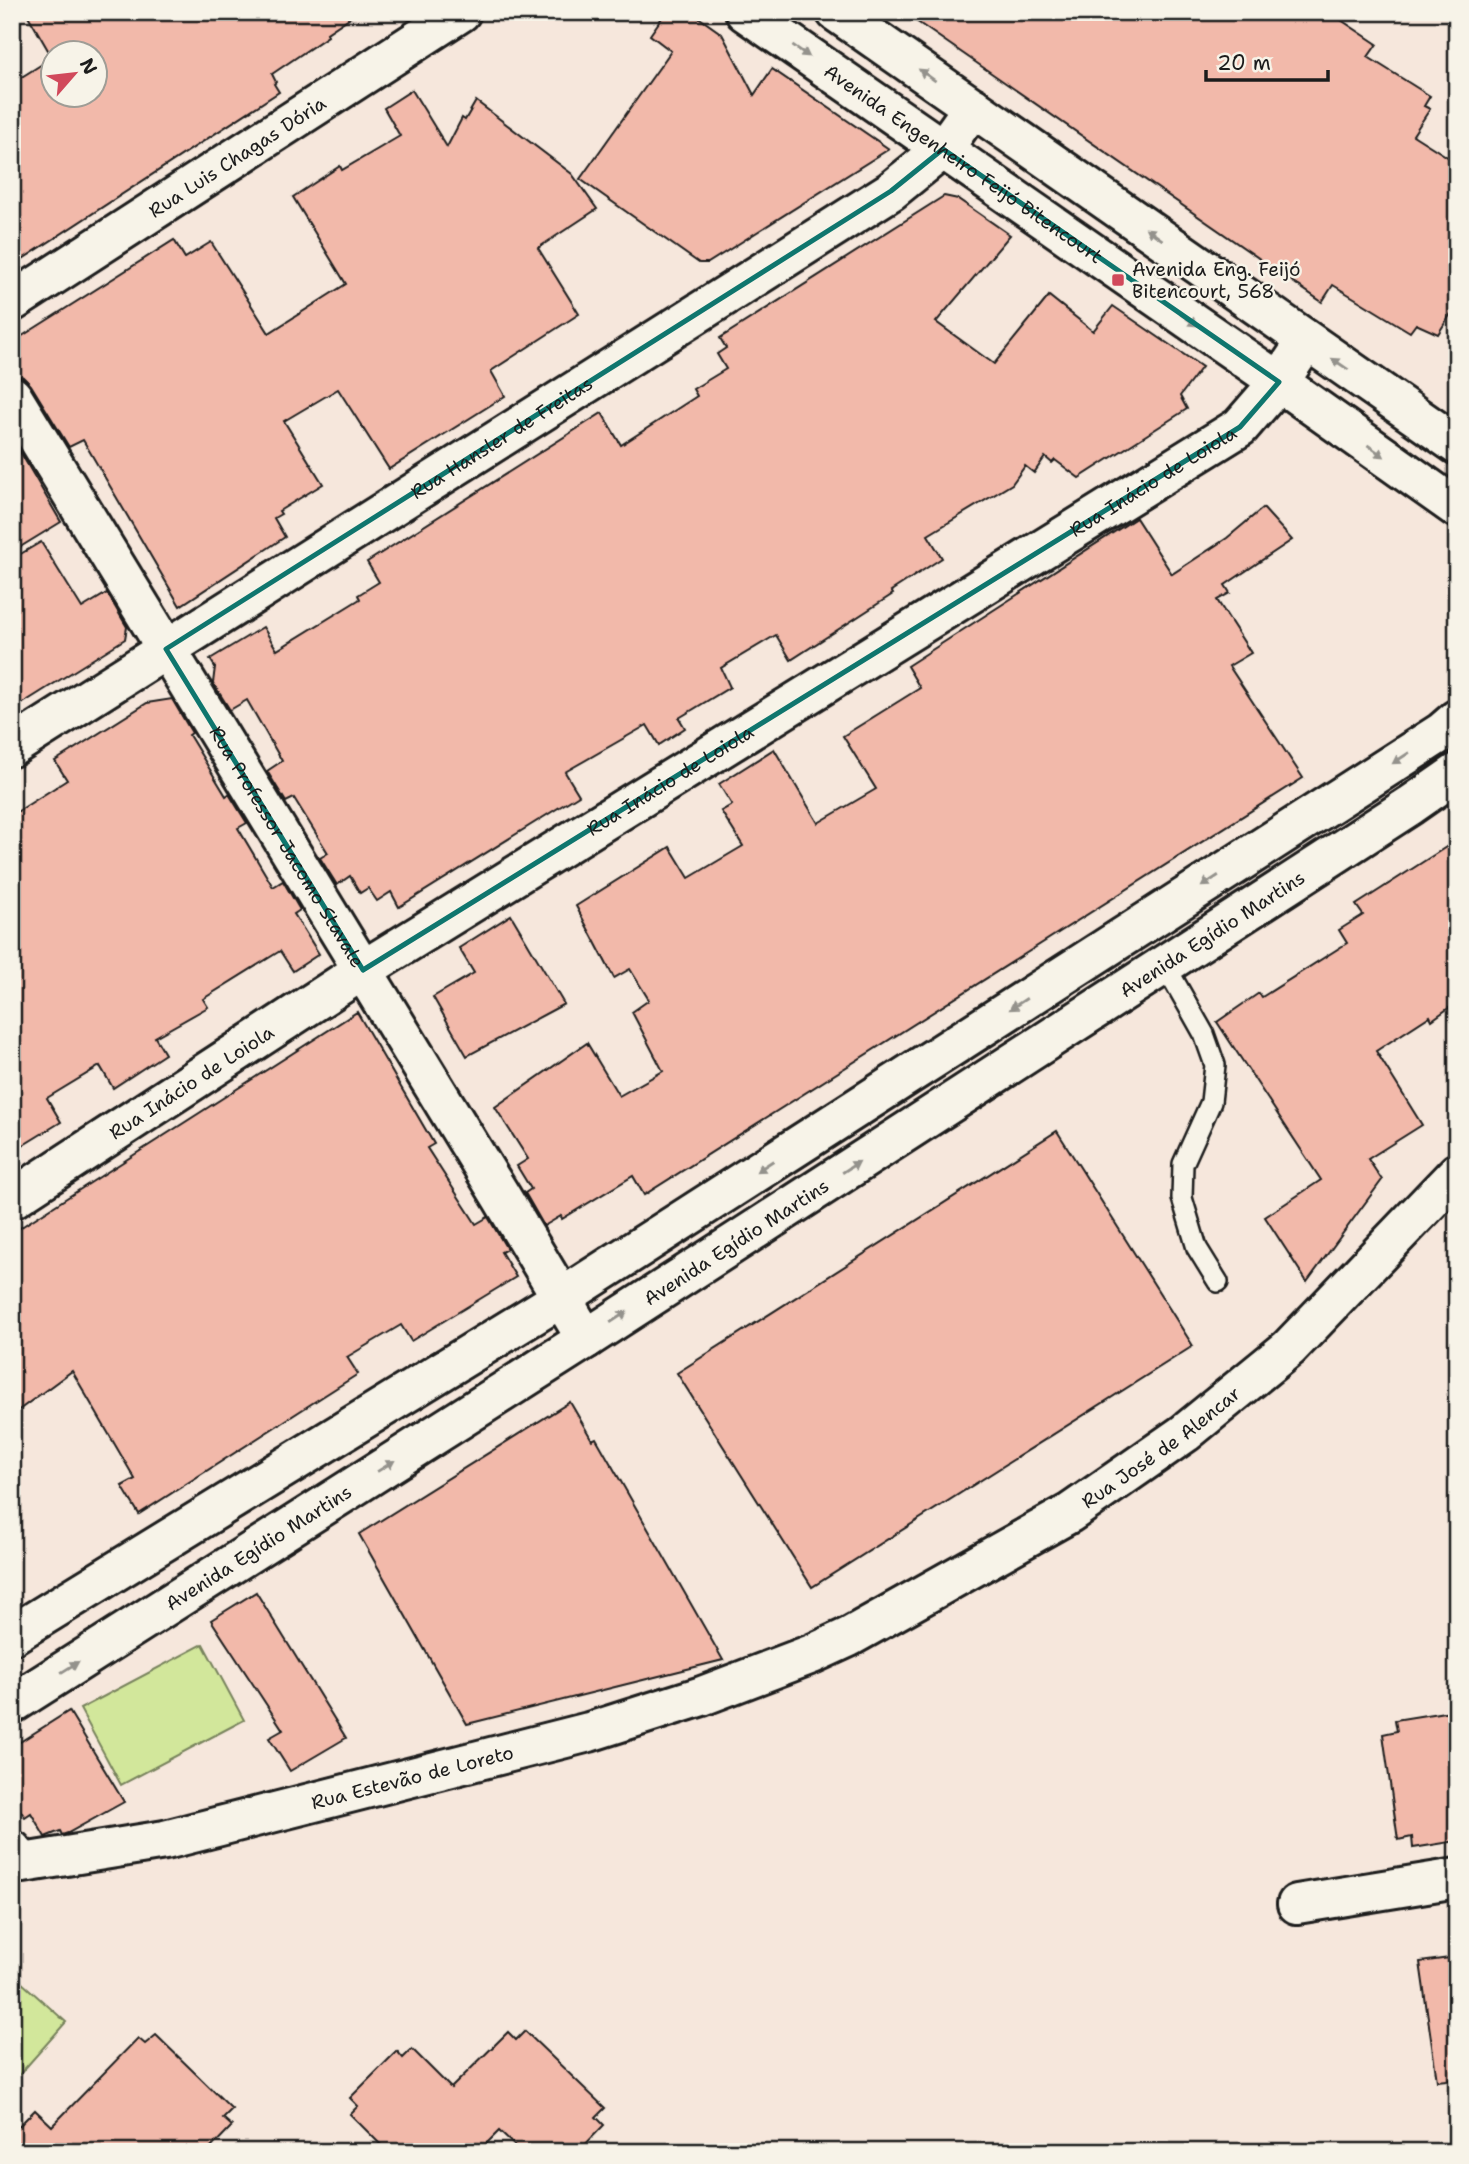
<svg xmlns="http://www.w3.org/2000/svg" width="1469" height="2164" font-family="'Shantell Sans',sans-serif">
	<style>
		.green { fill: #d2e79b; stroke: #77825c; stroke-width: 2 }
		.building { fill: #f2b9aa; stroke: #1c1c1c; stroke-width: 2 }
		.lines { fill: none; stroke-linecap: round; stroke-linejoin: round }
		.service-casing { stroke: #1c1c1c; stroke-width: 24 }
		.minor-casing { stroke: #1c1c1c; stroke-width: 44 }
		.secondary-casing { stroke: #1c1c1c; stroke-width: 44 }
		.service { stroke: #f7f3e8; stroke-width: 19 }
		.minor { stroke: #f7f3e8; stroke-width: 38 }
		.secondary { stroke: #f7f3e8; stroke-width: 38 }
		.oneway { fill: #94928c }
		.marked { fill: none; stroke: #0f766e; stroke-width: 5; stroke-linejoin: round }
		.poi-dot { fill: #d1495b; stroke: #f7f3e8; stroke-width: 2.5 }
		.labels { text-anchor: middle; stroke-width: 5; stroke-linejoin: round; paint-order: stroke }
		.street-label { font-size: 19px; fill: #1c1c1c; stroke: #f7f3e8 }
		.poi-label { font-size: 19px; fill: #1c1c1c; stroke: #f7f3e8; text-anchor: start }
	</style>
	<rect width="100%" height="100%" fill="#f6e7dc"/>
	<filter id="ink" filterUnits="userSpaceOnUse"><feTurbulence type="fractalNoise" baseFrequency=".0143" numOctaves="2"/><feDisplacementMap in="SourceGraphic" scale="14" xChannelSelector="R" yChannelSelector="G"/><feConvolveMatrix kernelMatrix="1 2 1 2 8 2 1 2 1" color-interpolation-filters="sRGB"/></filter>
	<g filter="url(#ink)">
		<g class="green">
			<polygon points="203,1644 244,1720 121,1785 80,1709"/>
			<polygon points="12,1974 66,2022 12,2083"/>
		</g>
		<g class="building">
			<polygon points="26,12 358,12 327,33 328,36 272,74 276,82 274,84 279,92 12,266 12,83 52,58 52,94 94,94 94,52 52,52 52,57"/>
			<polygon points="666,12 691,12 722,34 754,95 772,69 889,149 708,263 699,263 580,179 671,51 650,35"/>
			<polygon points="903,12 1329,12 1377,44 1368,57 1430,96 1424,106 1430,109 1413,135 1457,163 1457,304 1438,334 1416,324 1410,332 1333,285 1322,302"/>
			<polygon points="412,90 447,147 462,118 465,120 476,101 572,174 597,209 538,248 579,314 491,371 505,396 389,469 338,389 284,421 323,484 279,511 281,514 274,518 285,537 180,606 83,440 69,447 31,385 23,377 16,375 19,338 174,240 185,258 211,242 269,333 346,284 293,197 340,166 342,170 400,136 384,108"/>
			<polygon points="944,196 958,199 1010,235 936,322 994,364 1049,296 1093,331 1113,306 1202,367 1180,396 1187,409 1079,478 1055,460 1052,463 1045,457 1034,473 1025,466 1012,484 928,535 942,558 891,591 893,594 791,660 776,635 721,668 730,687 679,718 685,728 659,745 647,725 565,772 579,795 399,907 391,892 377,901 368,888 360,893 350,876 337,885 320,858 328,853 294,798 286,802 267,771 282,761 247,700 230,710 213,683 215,667 210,659 263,627 277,650 360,599 358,595 379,582 367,562 602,413 621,445 697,396 693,389 726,369 717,354 726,348 720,338"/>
			<polygon points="12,438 61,522 12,552"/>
			<polygon points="1263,508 1292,540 1225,585 1230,593 1217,600 1251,653 1229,666 1303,778 644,1195 633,1176 562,1219 561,1216 544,1226 525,1193 531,1189 517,1166 528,1159 495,1107 587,1043 619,1096 663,1071 632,1012 649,1000 630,969 614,978 576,906 670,847 689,878 743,846 721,811 732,805 719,784 774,749 818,823 876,789 843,736 920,688 907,666 1136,518 1172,574 1227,538"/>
			<polygon points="41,542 82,608 107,593 127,627 125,639 12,710 12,559"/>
			<polygon points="172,699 192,733 189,735 226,796 229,794 247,823 238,828 273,887 283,881 300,910 294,914 319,954 293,971 280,951 203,999 208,1007 155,1037 165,1054 113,1088 100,1066 47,1098 61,1122 12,1152 12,815 67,780 55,761 147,703"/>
			<polygon points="1457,840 1457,1002 1432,1020 1430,1016 1376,1051 1422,1125 1368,1159 1382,1180 1307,1282 1265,1217 1321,1180 1217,1022 1259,993 1262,997 1347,943 1339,930 1363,915 1356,905"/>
			<polygon points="511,915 564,1004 467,1056 433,997 474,973 459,948"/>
			<polygon points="357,1012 434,1144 427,1148 476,1224 488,1217 507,1249 501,1252 516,1277 411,1341 401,1325 347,1357 358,1374 139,1514 122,1486 135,1479 72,1371 12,1415 12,1233"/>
			<polygon points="1057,1131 1193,1346 812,1587 677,1373"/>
			<polygon points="570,1402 592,1440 596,1438 723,1660 467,1724 359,1534"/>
			<polygon points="256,1592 346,1738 290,1771 269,1738 283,1730 211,1620"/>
			<polygon points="1457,1710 1457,1841 1413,1848 1412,1837 1398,1840 1383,1734 1397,1731 1395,1720"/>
			<polygon points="69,1711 124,1802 68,1833 62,1835 60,1831 45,1837 31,1813 25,1817 12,1799 12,1747"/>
			<polygon points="1457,1957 1457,2079 1437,2081 1420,1962"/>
			<polygon points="525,2031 605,2108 596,2117 604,2125 578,2152 521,2152 499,2131 478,2152 388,2152 350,2114 358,2106 350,2098 397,2051 403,2058 412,2049 451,2088 508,2032 516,2040"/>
			<polygon points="156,2035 232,2109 223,2118 232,2126 207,2152 26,2152 12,2137 12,2133 35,2110 52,2126 138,2038 145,2044"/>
		</g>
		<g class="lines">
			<defs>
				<polyline id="service" points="1165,965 1204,1034 1215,1065 1211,1102 1183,1164 1182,1198 1197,1248 1218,1282"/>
				<g id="minor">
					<path id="s1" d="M12,302L461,12"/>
					<path id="s2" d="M12,396L502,1198L586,1339"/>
					<path id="s3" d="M12,747L891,191L943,149L973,107"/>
					<path id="s4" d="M12,1199L363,970L1240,427L1279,382L1306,342"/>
					<path id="s5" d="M12,1850L23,1863L165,1840L589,1732L702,1696L812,1654L849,1637L1070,1513L1185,1433L1289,1348L1457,1173"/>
					<polyline points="1297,1904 1457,1878"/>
				</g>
				<g id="secondary">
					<path id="s6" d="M745,12L1279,382L1457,508"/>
					<polyline points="836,12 1457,445"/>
					<polyline points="12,1635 561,1298 1442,732 1457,719"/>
					<path id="s7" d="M12,1704L586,1339L1411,805L1457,773"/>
				</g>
			</defs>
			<use href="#service" class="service-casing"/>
			<use href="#minor" class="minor-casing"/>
			<use href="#secondary" class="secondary-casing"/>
			<use href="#service" class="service"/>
			<use href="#minor" class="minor"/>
			<use href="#secondary" class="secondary"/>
		</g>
		<defs><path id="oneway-solid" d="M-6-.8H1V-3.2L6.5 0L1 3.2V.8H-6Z" transform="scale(1.75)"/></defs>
		<g class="oneway">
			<use href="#oneway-solid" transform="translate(801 51) rotate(35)"/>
			<use href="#oneway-solid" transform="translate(927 75) rotate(-145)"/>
			<use href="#oneway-solid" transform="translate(1154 234) rotate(-145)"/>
			<use href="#oneway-solid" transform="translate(1189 320) rotate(35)"/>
			<use href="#oneway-solid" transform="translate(1340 364) rotate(-146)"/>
			<use href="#oneway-solid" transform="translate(1376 451) rotate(35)"/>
			<use href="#oneway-solid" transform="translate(1401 758) rotate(147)"/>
			<use href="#oneway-solid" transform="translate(1210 881) rotate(147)"/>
			<use href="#oneway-solid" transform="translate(1018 1004) rotate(147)"/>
			<use href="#oneway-solid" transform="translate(765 1166) rotate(147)"/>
			<use href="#oneway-solid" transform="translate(851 1167) rotate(-33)"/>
			<use href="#oneway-solid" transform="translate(619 1317) rotate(-33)"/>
			<use href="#oneway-solid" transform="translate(386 1466) rotate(-32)"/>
			<use href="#oneway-solid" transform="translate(70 1667) rotate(-32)"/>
		</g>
	</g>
	<path class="marked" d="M943,149L1279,382L1240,427L363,970L166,649L891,191Z"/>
	<rect class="poi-dot" x="1111" y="273" width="14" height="14" rx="3.5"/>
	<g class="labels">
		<g class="street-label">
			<text dy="7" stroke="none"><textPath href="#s1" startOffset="268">Rua Luis Chagas Dória</textPath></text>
			<text dy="7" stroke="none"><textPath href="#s6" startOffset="266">Avenida Engenheiro Feijó Bitencourt</textPath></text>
			<text dy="7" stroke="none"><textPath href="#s3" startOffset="579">Rua Hansler de Freitas</textPath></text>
			<text dy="7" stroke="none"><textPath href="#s4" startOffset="1348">Rua Inácio de Loiola</textPath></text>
			<text dy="7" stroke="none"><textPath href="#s4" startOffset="780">Rua Inácio de Loiola</textPath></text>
			<text dy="7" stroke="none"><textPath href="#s2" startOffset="528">Rua Professor Jacomo Stavale</textPath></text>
			<text dy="7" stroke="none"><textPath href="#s7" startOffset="1426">Avenida Egídio Martins</textPath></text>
			<text dy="7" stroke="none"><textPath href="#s4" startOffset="214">Rua Inácio de Loiola</textPath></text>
			<text dy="7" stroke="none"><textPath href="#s7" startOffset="859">Avenida Egídio Martins</textPath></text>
			<text dy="7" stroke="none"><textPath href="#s5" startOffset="1241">Rua José de Alencar</textPath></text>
			<text dy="7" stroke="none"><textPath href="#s7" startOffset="292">Avenida Egídio Martins</textPath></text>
			<text dy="7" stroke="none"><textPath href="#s5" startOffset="416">Rua Estevão de Loreto</textPath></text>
		</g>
		<g class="poi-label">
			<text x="1132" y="276">Avenida Eng. Feijó<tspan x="1132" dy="22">Bitencourt, 568</tspan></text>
		</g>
	</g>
	<rect width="1469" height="2164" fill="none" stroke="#f7f3e8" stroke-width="42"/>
	<rect x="21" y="21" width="1427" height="2122" fill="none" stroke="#1c1c1c" stroke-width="2.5" filter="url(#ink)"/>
	<g transform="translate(74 74) rotate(62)"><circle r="33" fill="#f7f3e8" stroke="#9f9d96" stroke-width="2"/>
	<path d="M0-5L12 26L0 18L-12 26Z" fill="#d1495b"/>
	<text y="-10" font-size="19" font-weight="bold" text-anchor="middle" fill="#1c1c1c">N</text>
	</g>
	<path d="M1206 70v10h122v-10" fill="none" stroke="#1c1c1c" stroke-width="3.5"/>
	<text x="1217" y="70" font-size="21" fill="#1c1c1c" stroke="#f7f3e8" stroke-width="5" paint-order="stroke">20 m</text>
</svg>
